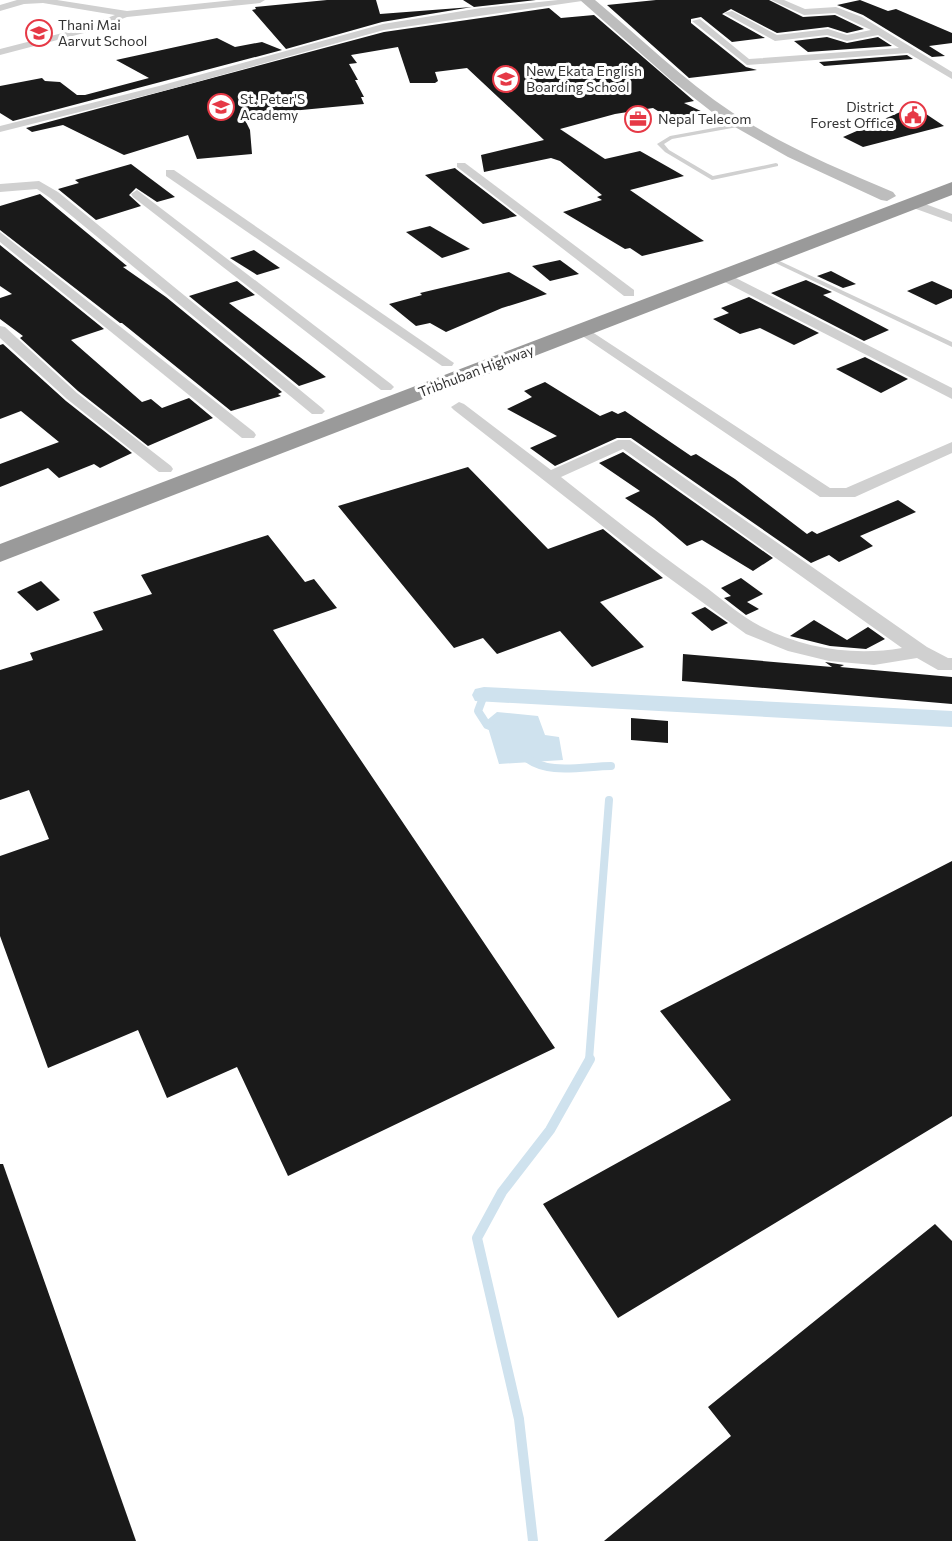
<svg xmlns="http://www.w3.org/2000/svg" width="952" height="1541" font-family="Commissioner,sans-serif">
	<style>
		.water { fill: #cfe2ee }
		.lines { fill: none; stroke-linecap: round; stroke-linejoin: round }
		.stream-far1 { stroke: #cfe2ee; stroke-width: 8 }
		.stream { stroke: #cfe2ee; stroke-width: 10 }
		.canal { fill: #cfe2ee; fill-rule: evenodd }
		.building { fill: #1a1a1a }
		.lane { fill: #d0d0d0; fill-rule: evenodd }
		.street { fill: #d0d0d0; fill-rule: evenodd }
		.secondary { fill: #bdbdbd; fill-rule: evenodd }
		.highway { fill: #9a9a9a; fill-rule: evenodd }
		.labels { text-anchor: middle; stroke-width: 6; stroke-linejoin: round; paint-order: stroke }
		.far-poi-label { font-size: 14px; fill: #333; stroke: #fff; text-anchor: start }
		.far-street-label { font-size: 14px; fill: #333; stroke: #fff }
	</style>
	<rect width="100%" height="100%" fill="#fff"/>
	<polygon class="water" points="497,712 538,716 545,735 559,737 563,760 499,764 486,721"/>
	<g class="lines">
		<g class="stream-far1">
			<polyline points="484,695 478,711 487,725 495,728"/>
			<path d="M524,756C546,776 584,766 611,766"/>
			<polyline points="589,1060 609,800"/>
		</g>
		<polyline class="stream" points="533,1541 519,1419 477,1238 502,1192 550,1130 590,1059"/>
		<polygon class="canal" points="484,687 952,711 952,727 475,701 472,695 475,689"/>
	</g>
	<g class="building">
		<polygon points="327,0 376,0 380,14 472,7 382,22 286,49 252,10 256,9 255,7"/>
		<polygon points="463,0 536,0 474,7"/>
		<polygon points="656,0 769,0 803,17 835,15 864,29 847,33 828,27 777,33 731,9 722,14 765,38 732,42 701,17 691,19 691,23 746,67 757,70 689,78 607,5"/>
		<polygon points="860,0 888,11 896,9 952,33 952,43 929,46 945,56 932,57 863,15 837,5"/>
		<polygon points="549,8 561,18 594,15 694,101 684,103 707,114 674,121 653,108 615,114 560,129 605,159 640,151 684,176 630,190 704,241 642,256 630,248 625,249 563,212 602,200 597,197 602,195 560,161 551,158 484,172 481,155 544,140 467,68 435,72 438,81 435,83 410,83 398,47 351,55 357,63 349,64 358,80 355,80 364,97 361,97 364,104 291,111 293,118 246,122 250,130 252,154 197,159 188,135 124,155 63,125 32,132 26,128 384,32"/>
		<polygon points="827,37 847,43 878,37 892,46 808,52 794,41"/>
		<polygon points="217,38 235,47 262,42 282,50 13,121 0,113 0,86 42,78 45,81 60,82 77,95 85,95 149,78 116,60"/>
		<polygon points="907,55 913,59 824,66 819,62"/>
		<polygon points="914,106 944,126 863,147 843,137"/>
		<polygon points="131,164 175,197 157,202 136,188 129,195 141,206 96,220 58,189 79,183 75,180"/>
		<polygon points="455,168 456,169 517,216 483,224 425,175"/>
		<polygon points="40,194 127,266 123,267 166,297 282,392 278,394 281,396 231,411 122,323 120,323 0,230 0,206"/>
		<polygon points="430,226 470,249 442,258 406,232"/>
		<polygon points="0,245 104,329 71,340 142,402 151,399 162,408 189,398 213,418 148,446 78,391 20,338 23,336 0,319 0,298 12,294 0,286"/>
		<polygon points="254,250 280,268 257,275 230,258"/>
		<polygon points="560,260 579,274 550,281 532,266"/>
		<polygon points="831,271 856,284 843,288 817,276"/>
		<polygon points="509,272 547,294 502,308 446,332 430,323 416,326 389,304 422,295 420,293"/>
		<polygon points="806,280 832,292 823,295 889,330 864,341 771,293"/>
		<polygon points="237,281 255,295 229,303 326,377 299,386 189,296"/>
		<polygon points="932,281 952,290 952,298 936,305 907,291"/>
		<polygon points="749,297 819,333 794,345 760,328 740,334 713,319 729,313 721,308"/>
		<polygon points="3,344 66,401 132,453 100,468 94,464 59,478 48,468 0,487 0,464 59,442 21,411 0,419 0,345"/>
		<polygon points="865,357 908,379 881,393 836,369"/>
		<polygon points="545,382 600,416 612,411 618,414 625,411 691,456 696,454 735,479 807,534 812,531 817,534 898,500 916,512 860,536 873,546 839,562 829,555 811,563 631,438 617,438 555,466 530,448 557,436 507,409 532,397 524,391"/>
		<polygon points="623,452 773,558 753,571 702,540 687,546 654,518 625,498 640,491 599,463"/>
		<polygon points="468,467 548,549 603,529 663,578 600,602 644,647 592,667 560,631 497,654 483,638 454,648 338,506"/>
		<polygon points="268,535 305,582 314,579 337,608 273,630 555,1048 288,1176 237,1067 167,1098 138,1030 48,1068 0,936 0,856 49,839 29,790 0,800 0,670 33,660 30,653 103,630 93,612 152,594 141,575"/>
		<polygon points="741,578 763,594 747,602 759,609 746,615 724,598 731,596 721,588"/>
		<polygon points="41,581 60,600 37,611 17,592"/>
		<polygon points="705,607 728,623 712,631 691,613"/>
		<polygon points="814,620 847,640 868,627 885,639 866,649 830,646 790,636"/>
		<polygon points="683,654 832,667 825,662 844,665 840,667 952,677 952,704 682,681"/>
		<polygon points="631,718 668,721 668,743 631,740"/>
		<polygon points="952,861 952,1116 618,1318 543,1204 731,1100 660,1011"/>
		<polygon points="0,1164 3,1164 136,1541 0,1541"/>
		<polygon points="935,1224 952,1241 952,1541 604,1541 731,1436 708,1407"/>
	</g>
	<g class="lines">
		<g class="lane">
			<polygon points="741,123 743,124 743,126 672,139 664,144 669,150 713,176 776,163 778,164 778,166 712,180 665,152 657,144 670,136"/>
			<polygon points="767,257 771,257 952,342 952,347 767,259"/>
		</g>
		<g class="street">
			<polygon points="17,0 57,0 127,11 234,0 265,0 260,3 127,17 84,33 0,55 0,49 78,29 115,15 43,3 24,4 0,11 0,5"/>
			<polygon points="558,0 589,0 384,30 167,90 0,132 0,126 159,86 383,24 481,8"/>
			<polygon points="771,0 784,0 805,9 836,7 862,17 952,72 952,79 908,53 747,65 692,21 700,19 749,59 899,48 878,35 847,41 827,35 775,41 724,13 732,11 777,35 828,29 847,35 871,30 835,13 804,15"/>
			<polygon points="457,163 465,163 634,290 634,296 624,296 457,167"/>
			<polygon points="166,170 174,170 454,363 452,366 442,366 166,176"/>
			<polygon points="39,181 58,192 322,408 325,411 322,414 312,414 50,198 37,189 0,192 0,184"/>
			<polygon points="137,190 391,384 394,387 391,390 381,390 133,197 131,194"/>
			<polygon points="912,199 952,214 952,222 908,206 906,203"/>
			<polygon points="0,232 254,432 256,435 254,438 242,438 0,242"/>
			<polygon points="724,272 952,388 952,399 719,279 717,276"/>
			<polygon points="0,326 5,327 77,393 171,466 173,469 171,472 159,472 67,399 0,338"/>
			<polygon points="583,326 830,488 846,488 952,442 952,453 855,497 820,497 578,333 578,327"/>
			<path d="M459,402L464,404L551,470L618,440H630L927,647L948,658H952V670H938L917,658L874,665L829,661L788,651L746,634L665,575L454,410L451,407ZM623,449L902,648C855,656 803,649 760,626C741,616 724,601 707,588C657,553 609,515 561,477Z"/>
		</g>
		<path class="secondary" d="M580,0H595C641,38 683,80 733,113C783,146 839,169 893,192L896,196L887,201L881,200L788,157L721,119L671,80Z"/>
		<polygon class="highway" points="952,182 952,195 0,562 0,544"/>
	</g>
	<defs>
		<symbol id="school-ring" viewBox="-11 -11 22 22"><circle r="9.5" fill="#fff" stroke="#e63946" stroke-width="1.5"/><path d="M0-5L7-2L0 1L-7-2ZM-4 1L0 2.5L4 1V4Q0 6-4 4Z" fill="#e63946"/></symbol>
		<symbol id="civic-ring" viewBox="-11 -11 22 22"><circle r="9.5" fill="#fff" stroke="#e63946" stroke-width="1.5"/><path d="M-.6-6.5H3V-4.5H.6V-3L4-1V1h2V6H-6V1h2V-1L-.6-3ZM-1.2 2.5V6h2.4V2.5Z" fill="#e63946"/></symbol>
		<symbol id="office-ring" viewBox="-11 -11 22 22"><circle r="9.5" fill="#fff" stroke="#e63946" stroke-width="1.5"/><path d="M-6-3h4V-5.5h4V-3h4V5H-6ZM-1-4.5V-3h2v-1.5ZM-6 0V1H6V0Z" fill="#e63946"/></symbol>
	</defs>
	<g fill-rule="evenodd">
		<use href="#school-ring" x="24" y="18" width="30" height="30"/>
		<use href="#school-ring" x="491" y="64" width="30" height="30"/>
		<use href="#school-ring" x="206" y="92" width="30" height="30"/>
		<use href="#civic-ring" x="898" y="100" width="30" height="30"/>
		<use href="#office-ring" x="623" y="104" width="30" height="30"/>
	</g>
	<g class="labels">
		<g class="far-poi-label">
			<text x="58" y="30">Thani Mai<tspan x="58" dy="16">Aarvut School</tspan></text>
			<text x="526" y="76">New Ekata English<tspan x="526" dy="16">Boarding School</tspan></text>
			<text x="240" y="104">St. Peter'S<tspan x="240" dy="16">Academy</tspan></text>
			<text x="894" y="112" text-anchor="end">District<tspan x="894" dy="16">Forest Office</tspan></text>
			<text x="658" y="124">Nepal Telecom</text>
		</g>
		<g class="far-street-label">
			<text transform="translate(476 371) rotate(-21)" y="5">Tribhuban Highway</text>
		</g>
	</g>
</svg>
